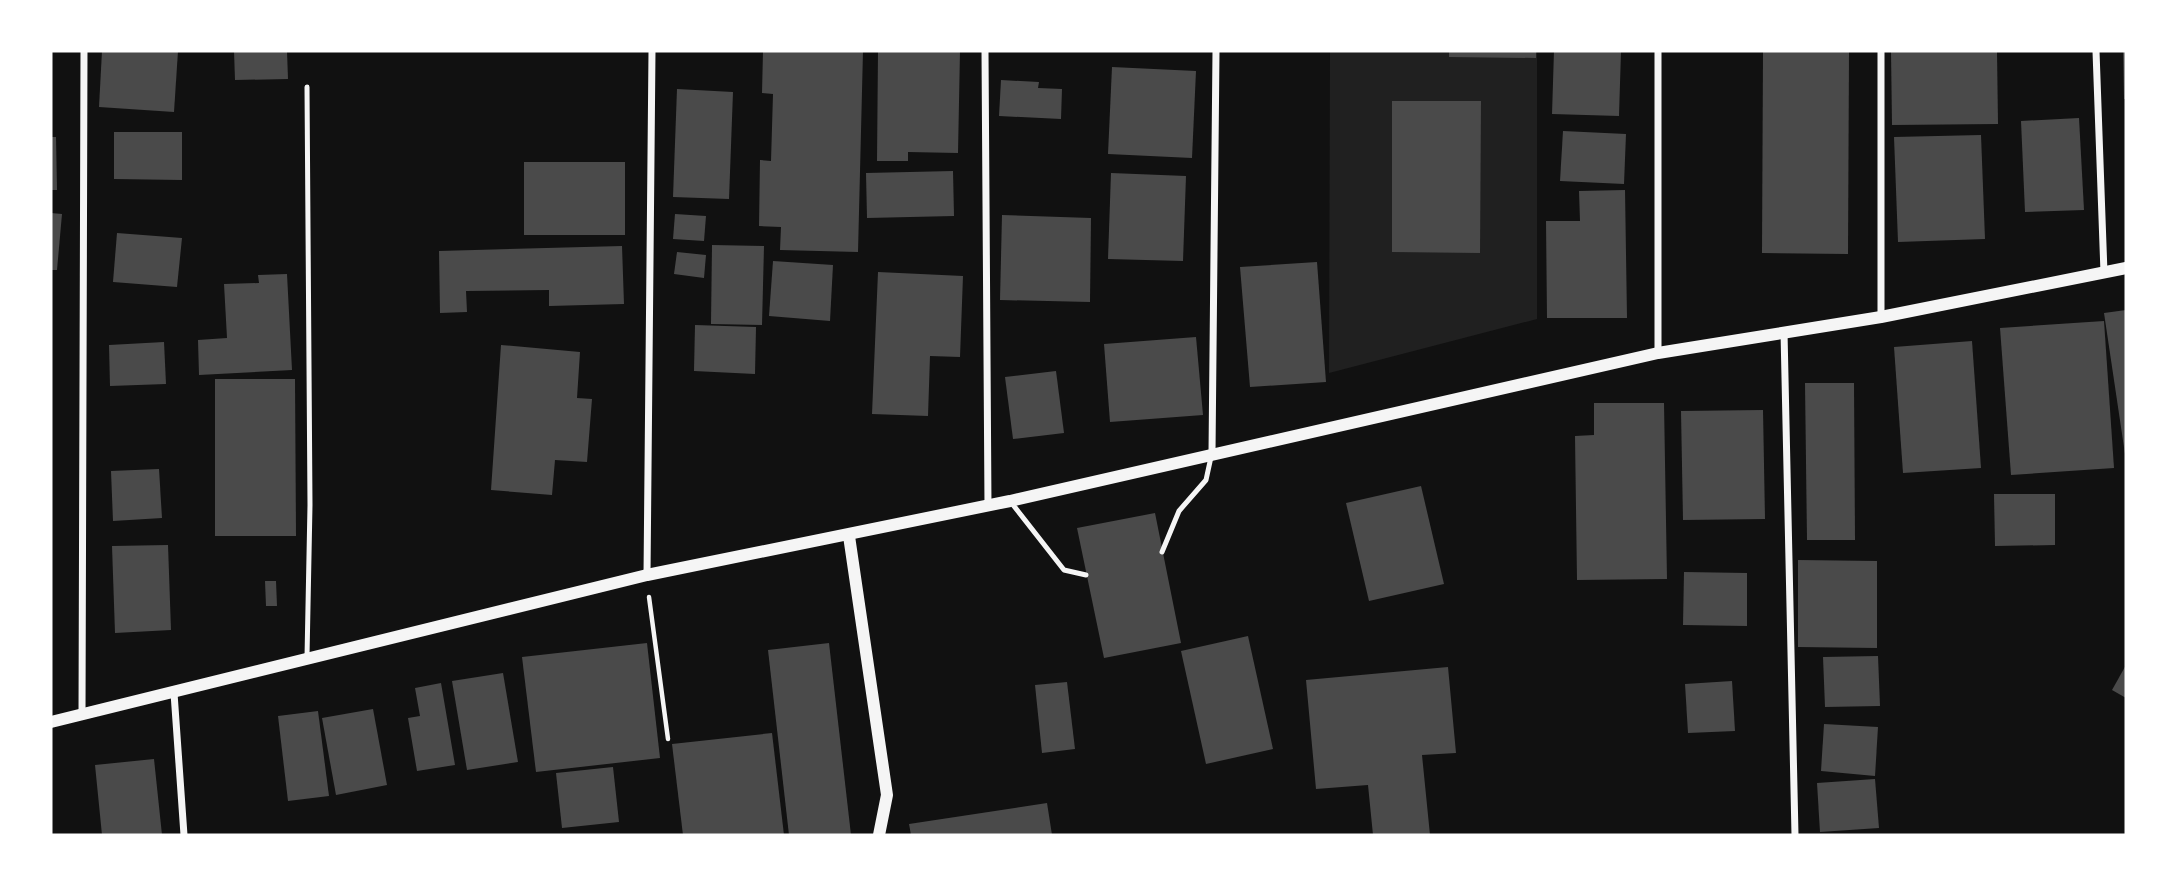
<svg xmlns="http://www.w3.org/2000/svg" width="2177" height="886" font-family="'Zilla Slab',serif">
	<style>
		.green { fill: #202020; fill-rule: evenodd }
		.building { fill: #4a4a4a }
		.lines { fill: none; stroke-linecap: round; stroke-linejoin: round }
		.path { stroke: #f5f5f5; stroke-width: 4.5 }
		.service { stroke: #f5f5f5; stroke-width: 5 }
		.minor { stroke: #f5f5f5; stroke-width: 7 }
		.tertiary { stroke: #f5f5f5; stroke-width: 12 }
	</style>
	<rect width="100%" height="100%" fill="#111"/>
	<path class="green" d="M1330,51H1537V319L1329,373ZM1392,101L1480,102V252L1392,251Z"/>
	<g class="building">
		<polygon points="102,51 178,51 174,112 99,107"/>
		<polygon points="234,51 287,51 288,79 235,80"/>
		<polygon points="763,51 863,51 858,252 780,250 781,227 759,226 760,160 771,161 773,94 762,93"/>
		<polygon points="878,51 960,51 958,153 908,152 908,161 877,161"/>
		<polygon points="1449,51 1536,51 1536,58 1449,57"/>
		<polygon points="1554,51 1621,51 1619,116 1552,114"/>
		<polygon points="1763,51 1849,51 1848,254 1762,253"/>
		<polygon points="1891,51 1997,51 1998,124 1892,125"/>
		<polygon points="2123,51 2126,51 2126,99 2124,99"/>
		<polygon points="1112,67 1196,71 1192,158 1108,154"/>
		<polygon points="1001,80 1039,82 1038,88 1062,89 1061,119 999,116"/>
		<polygon points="677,89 733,92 729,199 673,197"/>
		<polygon points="1392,101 1481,101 1480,253 1392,252"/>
		<polygon points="2079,118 2084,210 2025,212 2021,121"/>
		<polygon points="1563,131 1626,134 1624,184 1560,181"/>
		<polygon points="114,132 182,132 182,180 114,179"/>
		<polygon points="1981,135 1985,239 1898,242 1894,137"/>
		<polygon points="51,137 56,137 57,190 51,190"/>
		<rect x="524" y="162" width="101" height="73"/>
		<polygon points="953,171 954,216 867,218 866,173"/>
		<polygon points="1111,173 1186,176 1183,261 1108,259"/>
		<polygon points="1625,190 1627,318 1547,318 1546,221 1580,221 1579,191"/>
		<polygon points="51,213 62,214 57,270 51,270"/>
		<polygon points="675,214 706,216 704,241 673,239"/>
		<polygon points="1002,215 1091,218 1090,302 1000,300"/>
		<polygon points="117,233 182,238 177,287 113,282"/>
		<polygon points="712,245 764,246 762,325 711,324"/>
		<polygon points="622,246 624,304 549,306 549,290 466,291 467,312 440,313 439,251"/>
		<polygon points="677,252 706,255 704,278 674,274"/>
		<polygon points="773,261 833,265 830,321 769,316"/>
		<polygon points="1317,262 1326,382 1250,387 1240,267"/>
		<polygon points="878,272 963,276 960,357 930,356 928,416 872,414"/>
		<polygon points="287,274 292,370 199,375 198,340 227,338 224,284 259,283 258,275"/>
		<polygon points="2126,310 2126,454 2125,454 2104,313"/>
		<polygon points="2104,321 2114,468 2011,475 2000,328"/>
		<polygon points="695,325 756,327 755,374 694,371"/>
		<polygon points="1196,337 1203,415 1110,422 1104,344"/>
		<polygon points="1972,341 1981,468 1903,473 1894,347"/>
		<polygon points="164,342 166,384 110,386 109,345"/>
		<polygon points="501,345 580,352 577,398 592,399 587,462 555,460 552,495 491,490"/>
		<polygon points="1056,371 1064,433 1013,439 1005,377"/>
		<polygon points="215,379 295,379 296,536 215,536"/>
		<polygon points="1805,383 1854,383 1855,540 1807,540"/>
		<polygon points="1594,403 1664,403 1667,579 1577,580 1575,436 1594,435"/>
		<polygon points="1763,410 1765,519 1683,520 1681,411"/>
		<polygon points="159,469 162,518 113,521 111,471"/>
		<polygon points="1421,486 1444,584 1369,601 1346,503"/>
		<polygon points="1994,494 2055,494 2055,545 1995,546"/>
		<polygon points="1155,513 1181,643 1104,658 1077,528"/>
		<polygon points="168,545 171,630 115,633 112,546"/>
		<polygon points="1798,560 1877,561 1877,648 1798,647"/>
		<polygon points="1684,572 1747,573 1747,626 1683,625"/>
		<polygon points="265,581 276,581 277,606 266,606"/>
		<polygon points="1248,636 1273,749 1206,764 1181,651"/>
		<polygon points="647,643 660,758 536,772 522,657"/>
		<polygon points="829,643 851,835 789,835 768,650"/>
		<polygon points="1878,656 1880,706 1825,707 1823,657"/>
		<polygon points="2126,665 2126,698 2112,690"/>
		<polygon points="1448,667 1456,753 1422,755 1430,835 1373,835 1368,785 1316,789 1306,680"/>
		<polygon points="503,673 518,762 467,770 452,681"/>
		<polygon points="1732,681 1735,731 1688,733 1685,684"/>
		<polygon points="1067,682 1075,749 1042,753 1035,685"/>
		<polygon points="441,683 455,765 417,771 408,718 420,716 415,688"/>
		<polygon points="373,709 387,785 336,795 322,718"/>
		<polygon points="318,711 329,796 288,801 278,716"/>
		<polygon points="1824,724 1878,727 1875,776 1821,771"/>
		<polygon points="772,733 784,835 683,835 672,744"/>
		<polygon points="154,759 162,835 102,835 95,765"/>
		<polygon points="613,767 619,822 562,828 556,773"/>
		<polygon points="1875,779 1879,828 1820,832 1817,783"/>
		<polygon points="1047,803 1052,835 911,835 909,824"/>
	</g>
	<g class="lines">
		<polyline class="path" points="649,597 668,739"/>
		<g class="service">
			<polyline points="307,87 310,505 307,657"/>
			<polyline points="1010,501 1064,570 1086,575"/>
			<polyline points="1162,552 1179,511 1206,480 1211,457"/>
		</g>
		<g class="minor">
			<polyline points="985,51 988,506"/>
			<polyline points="1658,51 1658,353"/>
			<polyline points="1881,51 1881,317"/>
			<polyline points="2096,51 2104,273"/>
			<polyline points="1784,332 1795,835"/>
			<polyline points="1212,453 1216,51"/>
			<polyline points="647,575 652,51"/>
			<polyline points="174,693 184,835"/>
			<polyline points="82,715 84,51"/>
		</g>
		<g class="tertiary">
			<polyline points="849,536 887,795 879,835"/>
			<polyline points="51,722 647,575 1010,501 1658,353 1881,317 2126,268"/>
		</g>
	</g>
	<rect width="2177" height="886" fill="none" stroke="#ffffff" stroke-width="105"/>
</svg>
